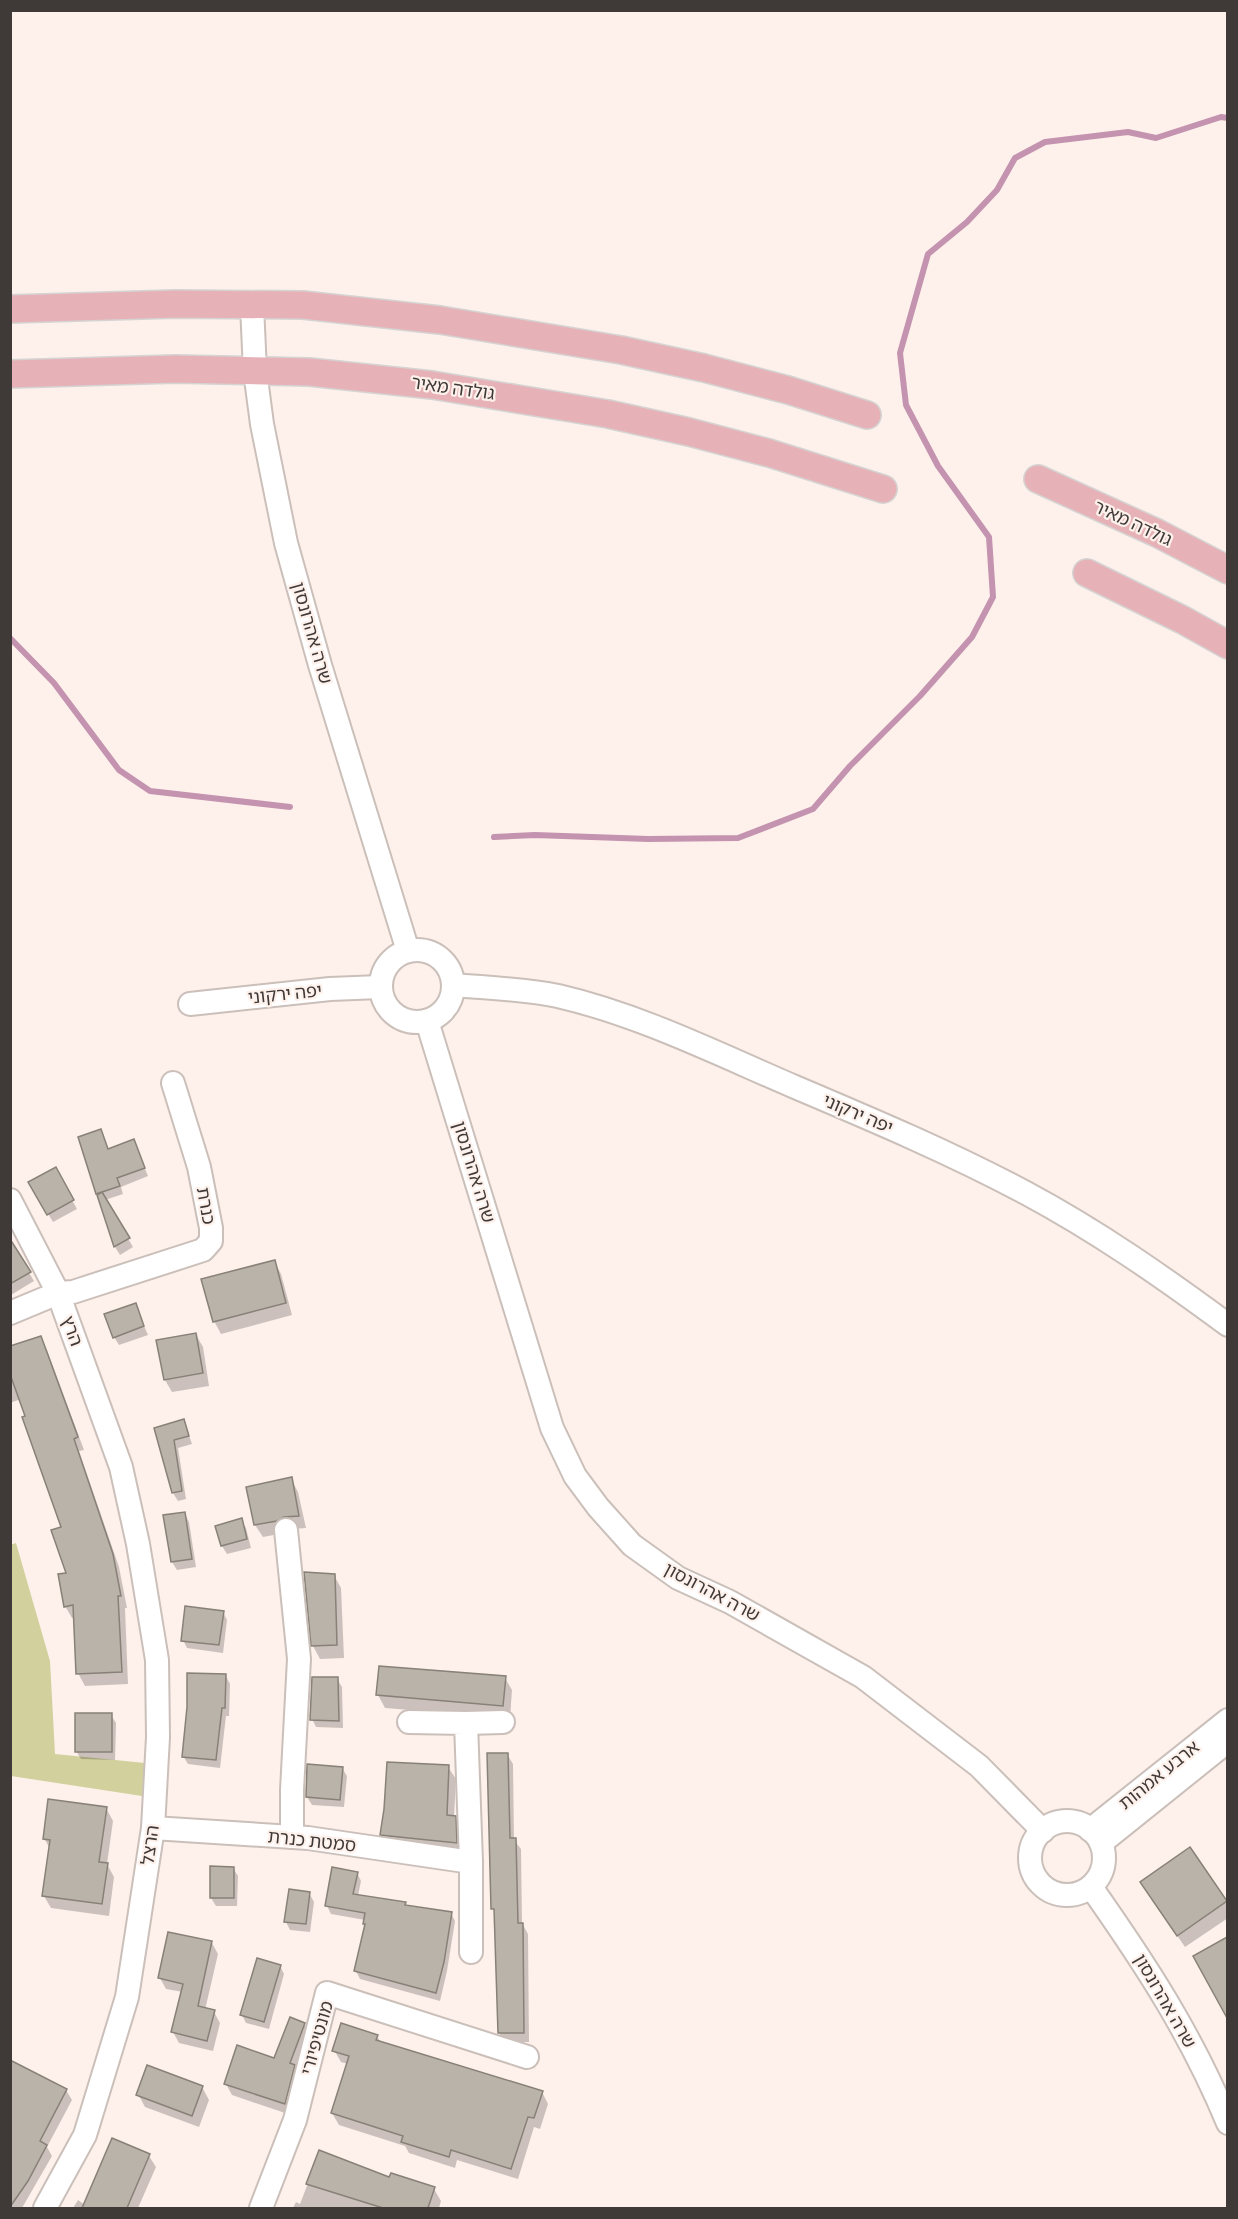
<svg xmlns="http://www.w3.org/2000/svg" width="1238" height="2219" font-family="'Roboto Condensed','Noto Sans Hebrew',sans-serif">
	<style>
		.green { fill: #d2d19d }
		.shadow { fill: #0003 }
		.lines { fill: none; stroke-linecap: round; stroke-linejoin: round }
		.stream { stroke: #c493b0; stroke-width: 6 }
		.building { fill: #bab3a9; stroke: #878178; stroke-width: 1.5 }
		.minor-casing { stroke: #cbbfba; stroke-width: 26 }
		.major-casing { stroke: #d5d4d3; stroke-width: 30 }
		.minor { stroke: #fff; stroke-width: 22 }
		.major { stroke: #e6b2b7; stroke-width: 27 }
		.labels { text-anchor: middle; stroke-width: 4.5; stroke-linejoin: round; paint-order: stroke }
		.street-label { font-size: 18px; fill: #3f3a38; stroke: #fef1eb }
	</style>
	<rect width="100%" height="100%" fill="#fef1eb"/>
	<polygon class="green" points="16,1543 50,1661 55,1754 145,1763 142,1796 11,1776 10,1545"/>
	<g class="shadow">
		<polygon points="100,1131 109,1150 133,1141 148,1176 121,1187 123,1194 105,1200 133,1247 120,1255 115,1247 98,1193"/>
		<polygon points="55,1169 77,1209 53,1222 30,1183"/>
		<polygon points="14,1248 34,1281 11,1295 10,1250"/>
		<polygon points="274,1261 281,1274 292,1315 221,1334 214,1321"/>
		<polygon points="135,1305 148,1335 119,1345 114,1337"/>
		<polygon points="196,1335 203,1347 209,1386 172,1392 165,1380"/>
		<polygon points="40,1337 47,1350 84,1450 79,1451 119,1567 127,1608 125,1608 128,1684 85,1686 78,1673 75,1618 72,1618 65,1606 68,1574 62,1528 21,1399 10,1403 10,1348"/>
		<polygon points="184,1421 192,1444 178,1448 186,1499 178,1501 173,1493 156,1429"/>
		<polygon points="291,1479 298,1492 306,1528 292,1529 284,1533 263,1537 255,1525 248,1488"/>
		<polygon points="185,1514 189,1522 196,1567 177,1570 172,1562"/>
		<polygon points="241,1520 246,1528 251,1548 227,1554 222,1546"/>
		<polygon points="306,1574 334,1575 341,1588 344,1658 320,1659 313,1646"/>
		<polygon points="223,1612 227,1620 223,1653 187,1648 183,1640"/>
		<polygon points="226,1676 230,1684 229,1716 226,1716 220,1768 188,1764 183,1756"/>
		<polygon points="505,1678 512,1690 510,1718 385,1708 378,1695"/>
		<polygon points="337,1679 342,1687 343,1728 316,1727 312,1719"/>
		<polygon points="111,1715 116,1723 115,1760 81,1759 76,1751"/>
		<polygon points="507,1754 513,1764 514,1840 521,1849 522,1923 528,1934 529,2042 505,2042 499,2033 496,1914 493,1909"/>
		<polygon points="448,1767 456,1779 454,1817 462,1830 463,1855 388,1847 381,1835"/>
		<polygon points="342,1768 347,1776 344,1807 312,1805 307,1797"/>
		<polygon points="106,1808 113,1821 107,1864 114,1877 109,1916 51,1908 44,1896 50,1849 44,1838"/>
		<polygon points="1190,1849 1228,1904 1228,1918 1185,1947 1149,1895"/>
		<polygon points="233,1868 238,1876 237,1906 216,1906 211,1898"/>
		<polygon points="357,1873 361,1881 358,1896 405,1903 407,1907 451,1913 455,1921 447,1971 440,2001 360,1979 356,1971 366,1927 365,1920 331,1914 327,1906"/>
		<polygon points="309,1893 314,1902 310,1932 290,1930 286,1922"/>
		<polygon points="1228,1939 1228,2015 1195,1957"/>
		<polygon points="212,1943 218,1954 205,2010 214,2012 220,2023 213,2051 179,2043 173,2032 183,1992 166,1989 160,1978"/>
		<polygon points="280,1966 284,1974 269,2029 246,2023 242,2015"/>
		<polygon points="304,2024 311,2036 291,2115 232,2095 226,2084 275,2060"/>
		<polygon points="377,2036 381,2043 542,2092 548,2104 540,2129 534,2127 518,2179 457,2160 455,2168 409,2153 405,2146 339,2125 332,2113 348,2064 341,2062 334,2050"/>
		<polygon points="10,2061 66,2090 72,2100 47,2147 52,2156 22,2208 10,2208"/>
		<polygon points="202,2087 209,2100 199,2127 145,2107 138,2094"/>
		<polygon points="320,2152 390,2179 434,2189 441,2201 439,2208 293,2208 296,2202 300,2204"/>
		<polygon points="149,2156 156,2167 138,2208 73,2208 78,2200 85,2205"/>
	</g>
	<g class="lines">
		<g class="stream">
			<polyline points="10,638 54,683 119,770 150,791 290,807"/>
			<polyline points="494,837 535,835 648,839 738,838 813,809 850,766 920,696 972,637 993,597 989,537 938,466 906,405 900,353 928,254 967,222 997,190 1015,158 1045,142 1128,132 1156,138 1221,117 1228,118"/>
		</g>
	</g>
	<g class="building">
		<polygon points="101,1129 108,1149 134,1139 145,1168 117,1178 120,1186 96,1194 78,1137"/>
		<polygon points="56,1167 74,1200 47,1215 28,1182"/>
		<polygon points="102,1192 130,1238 114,1247 97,1195"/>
		<polygon points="10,1239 31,1272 10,1284"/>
		<polygon points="275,1260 286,1303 213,1322 201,1279"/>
		<polygon points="136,1303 144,1326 113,1338 104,1314"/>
		<polygon points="196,1333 203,1373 164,1380 156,1340"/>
		<polygon points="41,1336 78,1437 74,1439 113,1554 121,1596 118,1596 122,1672 76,1674 73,1605 64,1607 58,1574 66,1573 51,1530 61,1527 22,1417 25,1416 10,1374 10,1346"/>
		<polygon points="184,1419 189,1436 174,1440 182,1491 172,1493 154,1428"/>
		<polygon points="292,1477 299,1516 284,1517 277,1521 254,1525 246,1487"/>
		<polygon points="185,1512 192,1559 171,1562 163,1515"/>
		<polygon points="242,1518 247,1539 221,1546 215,1526"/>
		<polygon points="304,1572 335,1574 337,1645 311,1646"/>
		<polygon points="185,1606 224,1611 219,1645 181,1641"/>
		<polygon points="379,1666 506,1676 503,1706 376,1695"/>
		<polygon points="187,1673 226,1674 225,1708 222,1708 216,1760 182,1757 187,1707"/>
		<polygon points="312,1677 338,1677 339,1721 310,1720"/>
		<rect x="75" y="1713" width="37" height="39"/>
		<polygon points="487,1753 508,1753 510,1838 516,1838 518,1923 523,1923 524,2033 498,2033 494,1909 491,1909"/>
		<polygon points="387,1762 449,1765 447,1815 456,1816 457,1843 380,1835 384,1809"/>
		<polygon points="307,1764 343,1767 340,1800 306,1797"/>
		<polygon points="48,1799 107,1807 99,1862 108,1863 102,1904 42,1896 50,1840 43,1839"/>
		<polygon points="1190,1847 1227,1901 1177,1936 1140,1882"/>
		<polygon points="210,1866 234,1867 234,1898 210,1898"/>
		<polygon points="332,1867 358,1872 353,1894 406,1902 405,1905 452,1912 444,1962 436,1993 354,1971 365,1924 363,1924 365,1913 325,1906"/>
		<polygon points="289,1889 310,1892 306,1924 284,1922"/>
		<polygon points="168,1932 212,1941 198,2006 215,2010 207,2041 171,2032 183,1984 158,1978"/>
		<polygon points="1227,1937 1227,2018 1193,1956"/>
		<polygon points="257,1958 281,1965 264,2022 240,2015"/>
		<polygon points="290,2017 305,2023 290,2063 295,2065 285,2104 224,2084 237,2045 274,2058"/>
		<polygon points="341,2023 378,2035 376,2040 543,2091 534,2118 528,2117 511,2169 451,2150 449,2157 401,2142 403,2136 331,2113 349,2056 332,2051"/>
		<polygon points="10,2060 67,2089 40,2141 47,2145 28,2181 10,2207"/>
		<polygon points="147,2065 203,2086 192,2116 136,2095"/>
		<polygon points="112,2138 150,2154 127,2208 82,2208"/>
		<polygon points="319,2150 389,2177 391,2173 435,2187 428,2208 383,2208 306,2184"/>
	</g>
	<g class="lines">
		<defs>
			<g id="minor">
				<polyline points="252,306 255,371 262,424 286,543 320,665 408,951"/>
				<circle cx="417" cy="986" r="36"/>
				<path d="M454,985C488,988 524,989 558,996C640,1015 718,1054 795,1087C873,1120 951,1153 1026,1193C1097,1231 1163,1277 1228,1325"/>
				<polyline points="190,1004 330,989 380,987"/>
				<polyline points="427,1021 552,1428 575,1476 598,1507 632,1545 678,1578 730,1602 863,1677 979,1766 1043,1831"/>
				<polyline points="10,1200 58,1293 121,1467 138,1544 157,1660 158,1737 153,1828 127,1997 85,2135 45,2208"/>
				<polyline points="10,1313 58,1293 73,1292 203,1250 211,1241 211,1228 199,1167 173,1083"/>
				<polyline points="286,1530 299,1659 292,1790 292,1837"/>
				<polyline points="409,1722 466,1723 471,1862"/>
				<polyline points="466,1723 503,1722"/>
				<circle cx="1067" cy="1858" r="37"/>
				<polyline points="153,1828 308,1838 471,1862 471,1952"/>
				<polyline points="1090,1830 1228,1720"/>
				<polyline points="1101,1843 1228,1741"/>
				<path d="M1091,1887C1146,1965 1191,2034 1228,2123"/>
				<polyline points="261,2208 295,2120 327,1993 527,2057"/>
			</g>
			<g id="major">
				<polyline points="10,309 175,304 303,305 440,320 621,350 704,368 788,390 867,415"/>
				<polyline points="10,374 175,369 309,372 432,385 608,414 689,432 769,453 883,489"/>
				<polyline points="1038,479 1157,533 1228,570"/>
				<polyline points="1087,573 1183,620 1228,645"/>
			</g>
		</defs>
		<use href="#minor" class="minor-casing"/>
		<use href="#major" class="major-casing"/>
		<use href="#minor" class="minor"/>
		<use href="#major" class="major"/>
	</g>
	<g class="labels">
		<g class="street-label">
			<text transform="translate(453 388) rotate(8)" y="6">גולדה מאיר</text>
			<text transform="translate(1133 523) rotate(25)" y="6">גולדה מאיר</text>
			<text transform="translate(312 633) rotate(74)" y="6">שרה אהרונסון</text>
			<text transform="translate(285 994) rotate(-6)" y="6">יפה ירקוני</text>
			<text transform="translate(858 1114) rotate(23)" y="6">יפה ירקוני</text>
			<text transform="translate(474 1172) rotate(73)" y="6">שרה אהרונסון</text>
			<text transform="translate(206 1206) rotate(80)" y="6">כנרת</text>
			<text transform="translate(72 1331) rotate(70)" y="6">הרץ</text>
			<text transform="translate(712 1592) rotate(28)" y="6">שרה אהרונסון</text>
			<text transform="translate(1159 1775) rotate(-39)" y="6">ארבע אמהות</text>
			<text transform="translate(312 1841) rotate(6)" y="6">סמטת כנרת</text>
			<text transform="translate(150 1845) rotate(-82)" y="6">הרצל</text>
			<text transform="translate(1165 2001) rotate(60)" y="6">שרה אהרונסון</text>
			<text transform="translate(317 2038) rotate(-74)" y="6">מונטיפיורי</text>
		</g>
	</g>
	<rect width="1238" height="2219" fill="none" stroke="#3f3a38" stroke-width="24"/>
</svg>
